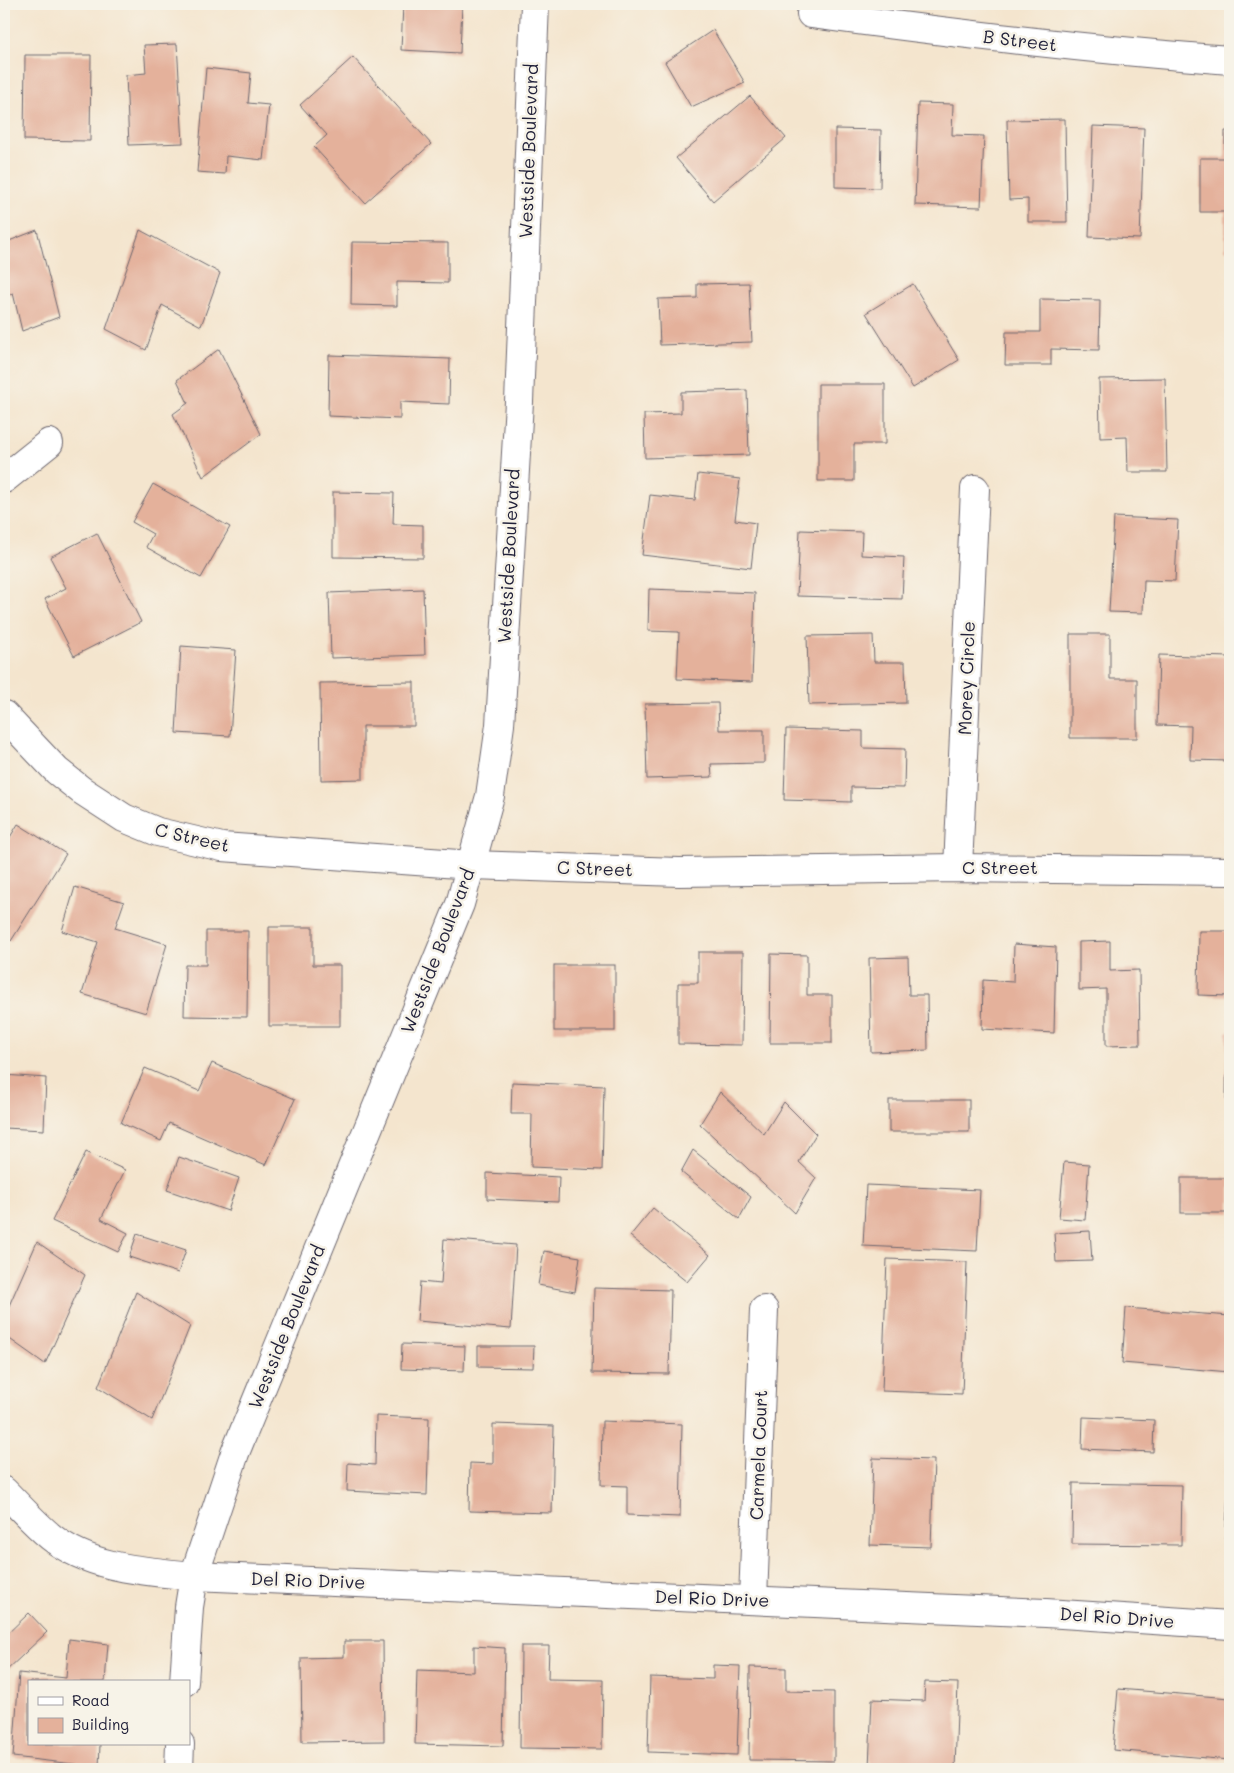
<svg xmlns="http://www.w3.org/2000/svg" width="1234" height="1773" font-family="Mali,sans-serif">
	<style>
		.building { fill: #e4b19b }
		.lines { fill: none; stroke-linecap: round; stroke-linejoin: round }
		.street-casing { stroke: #6c666e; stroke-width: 30 }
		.secondary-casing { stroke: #6c666e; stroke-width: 30 }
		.street { stroke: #fff; stroke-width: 28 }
		.secondary { stroke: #fff; stroke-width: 28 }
		.labels { text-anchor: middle; stroke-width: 5; stroke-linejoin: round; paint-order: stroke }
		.street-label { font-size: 18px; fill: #22223b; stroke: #f7f3e8 }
	</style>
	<rect width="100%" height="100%" fill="#f7f3e8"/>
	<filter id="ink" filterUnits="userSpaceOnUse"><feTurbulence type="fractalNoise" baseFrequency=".02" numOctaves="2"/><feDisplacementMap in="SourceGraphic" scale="10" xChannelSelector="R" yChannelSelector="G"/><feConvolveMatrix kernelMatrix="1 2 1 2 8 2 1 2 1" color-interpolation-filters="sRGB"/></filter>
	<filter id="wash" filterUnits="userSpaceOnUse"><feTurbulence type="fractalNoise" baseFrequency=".0096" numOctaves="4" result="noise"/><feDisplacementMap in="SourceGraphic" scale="20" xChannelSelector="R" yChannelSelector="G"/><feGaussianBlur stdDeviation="1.12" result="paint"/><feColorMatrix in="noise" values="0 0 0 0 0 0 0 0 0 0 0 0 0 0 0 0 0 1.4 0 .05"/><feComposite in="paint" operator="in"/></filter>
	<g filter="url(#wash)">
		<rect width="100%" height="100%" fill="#f4e5ce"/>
		<g id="blocks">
			<g class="building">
				<polygon points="403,4 462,4 460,53 401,50"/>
				<polygon points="713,30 745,83 691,107 665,62"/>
				<polygon points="177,44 183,143 129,145 126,75 146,73 144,45"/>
				<polygon points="25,55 91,55 90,141 24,140"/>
				<polygon points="353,57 431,144 365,203 314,147 327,135 300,105"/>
				<polygon points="206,68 251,73 248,103 269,105 263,160 226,156 225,174 197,172"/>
				<polygon points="750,96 786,138 713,201 676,158"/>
				<polygon points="918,103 953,104 952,135 984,136 981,207 915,205"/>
				<polygon points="1065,119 1067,222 1028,222 1028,199 1009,200 1007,120"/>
				<polygon points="1093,126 1144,128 1140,239 1089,237"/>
				<polygon points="835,129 881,130 880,188 835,187"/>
				<polygon points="1225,131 1230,131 1230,250 1225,250 1225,212 1200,212 1200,158 1225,158"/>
				<polygon points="37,230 59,317 22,331 13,293 4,297 4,243"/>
				<polygon points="140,230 220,273 201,326 162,305 146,350 106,329"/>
				<polygon points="352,242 448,243 448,283 397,282 397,306 351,305"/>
				<polygon points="749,283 752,342 660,345 658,299 697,298 697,284"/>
				<polygon points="913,284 959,360 913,388 866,313"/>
				<polygon points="1040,299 1100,300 1099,350 1051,349 1051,365 1005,365 1006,332 1040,332"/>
				<polygon points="219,349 261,434 203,477 173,414 188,403 177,380"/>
				<polygon points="329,355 450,359 449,404 400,402 400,419 328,416"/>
				<polygon points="1165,378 1167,472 1128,472 1127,437 1100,438 1099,379"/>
				<polygon points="818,384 885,384 885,444 854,444 854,481 818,481"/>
				<polygon points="747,390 749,455 645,458 644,414 681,413 681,392"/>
				<polygon points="698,474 740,479 735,520 756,523 751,568 642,555 650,495 695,500"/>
				<polygon points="153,484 230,527 201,578 146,547 153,534 132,522"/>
				<polygon points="333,492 394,493 393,524 423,525 423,558 333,557"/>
				<polygon points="1114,517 1178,520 1175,581 1144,580 1143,613 1109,612"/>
				<polygon points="800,530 862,532 861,555 904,557 902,599 797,596"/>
				<polygon points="97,533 141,622 74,656 45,599 66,588 50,557"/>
				<polygon points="423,589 425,655 331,658 329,593"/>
				<polygon points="649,589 755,593 752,682 677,679 679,632 648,631"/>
				<polygon points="1070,634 1110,634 1110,679 1137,679 1137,738 1070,738"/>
				<polygon points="873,635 874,662 905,662 906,703 809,705 807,636"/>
				<polygon points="181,646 236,650 230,736 176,733"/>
				<polygon points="1159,655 1230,657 1230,761 1190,760 1191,726 1157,725"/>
				<polygon points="414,682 414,726 363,726 363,779 321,780 320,683"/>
				<polygon points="718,703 719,730 764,730 764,763 711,764 712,777 647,779 645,704"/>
				<polygon points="786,729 863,731 863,748 905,749 904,788 851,787 851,802 784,800"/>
				<polygon points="18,824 66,854 11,941 4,936 4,847"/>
				<polygon points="75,887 124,902 115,928 167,944 146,1013 82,994 98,942 62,931"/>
				<polygon points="269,927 313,927 313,965 340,965 340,1026 269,1026"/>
				<polygon points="206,931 248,931 247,1017 184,1016 185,965 206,965"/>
				<polygon points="1199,931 1230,931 1230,996 1198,995"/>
				<polygon points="1110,941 1110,971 1139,970 1140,1045 1106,1046 1106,989 1079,990 1079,942"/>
				<polygon points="1014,944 1056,947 1054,1033 982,1029 983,980 1013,982"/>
				<polygon points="698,952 743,952 742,1045 678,1044 678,983 698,983"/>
				<polygon points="771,954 807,955 807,995 832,995 832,1043 770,1043"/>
				<polygon points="908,957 909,995 927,995 928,1050 871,1052 869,958"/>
				<rect x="554" y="965" width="61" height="66"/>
				<polygon points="1227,1032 1230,1032 1230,1100 1226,1100"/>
				<polygon points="212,1063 295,1099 266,1165 169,1123 161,1141 121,1123 145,1068 199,1091"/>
				<polygon points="4,1075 46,1078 44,1130 4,1128"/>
				<polygon points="512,1082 604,1086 602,1170 531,1167 532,1114 511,1114"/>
				<polygon points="720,1092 764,1134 784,1102 816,1134 799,1162 816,1178 795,1213 700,1124"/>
				<rect x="889" y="1100" width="80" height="32"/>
				<polygon points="693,1150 751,1197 739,1219 681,1172"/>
				<polygon points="86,1152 125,1170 101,1219 128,1233 118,1252 52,1221"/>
				<polygon points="179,1157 239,1178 228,1211 167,1190"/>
				<polygon points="1064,1162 1089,1164 1085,1220 1059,1218"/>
				<polygon points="487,1173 559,1177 558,1202 487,1199"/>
				<rect x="1181" y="1178" width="49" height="35"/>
				<polygon points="866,1185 980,1190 977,1251 863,1246"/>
				<polygon points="653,1208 710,1255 687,1282 630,1236"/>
				<polygon points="1090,1231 1092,1261 1056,1262 1054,1233"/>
				<polygon points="137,1234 186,1250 178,1273 129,1257"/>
				<polygon points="444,1239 516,1245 511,1329 417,1321 420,1282 441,1284"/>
				<polygon points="37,1242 85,1275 45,1364 4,1335 4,1317"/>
				<polygon points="544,1251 580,1257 575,1292 538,1285"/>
				<polygon points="887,1259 967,1262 962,1394 882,1391"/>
				<polygon points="594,1288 671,1290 669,1374 592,1373"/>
				<polygon points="136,1292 190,1326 152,1420 98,1387"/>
				<polygon points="1126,1308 1230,1316 1230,1372 1122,1363"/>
				<polygon points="402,1344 465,1346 464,1371 401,1369"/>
				<polygon points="478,1346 534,1346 533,1368 478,1367"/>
				<polygon points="376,1416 429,1418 427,1495 347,1491 348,1463 375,1465"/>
				<polygon points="1083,1417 1154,1420 1153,1452 1082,1449"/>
				<polygon points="602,1421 682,1424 680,1517 627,1515 627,1486 601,1485"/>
				<polygon points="493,1424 554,1426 552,1513 469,1511 470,1463 493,1464"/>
				<polygon points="873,1458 934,1460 931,1547 870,1545"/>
				<polygon points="1229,1472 1230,1472 1230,1545 1225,1544"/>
				<polygon points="1073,1483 1182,1485 1181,1545 1072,1544"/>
				<polygon points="29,1613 47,1632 4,1673 4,1637"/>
				<polygon points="69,1639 108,1644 105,1682 29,1682 29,1744 100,1744 99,1767 13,1757 19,1673 66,1678"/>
				<polygon points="344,1641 383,1641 384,1741 302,1742 301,1658 344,1657"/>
				<polygon points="474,1646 505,1648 503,1746 415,1744 417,1670 474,1672"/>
				<polygon points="521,1646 549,1646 548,1679 603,1680 602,1749 520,1748"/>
				<polygon points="713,1665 740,1666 737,1755 648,1752 650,1677 713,1679"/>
				<polygon points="750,1667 786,1668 786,1691 834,1692 834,1761 749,1760"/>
				<polygon points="925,1682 958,1683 955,1769 869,1767 872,1699 924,1701"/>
				<polygon points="1118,1689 1230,1698 1230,1760 1113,1750"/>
			</g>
		</g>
	</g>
	<g filter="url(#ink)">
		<use href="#blocks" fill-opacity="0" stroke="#6c666e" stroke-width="1"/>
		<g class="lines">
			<defs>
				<g id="street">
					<path d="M811,14C951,33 1090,50 1230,60"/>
					<polyline points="4,479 49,443"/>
					<polyline points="4,715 57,771 81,790 124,818 158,832 222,847 472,865 679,872 958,868 1230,871"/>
					<polyline points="958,868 975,489"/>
					<path d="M4,1491C19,1506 34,1523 51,1537C91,1569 145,1571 194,1576L1046,1613L1230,1625"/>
					<polyline points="753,1600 764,1310"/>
				</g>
				<g id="secondary">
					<polyline points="184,1682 189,1607 194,1576 235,1453 460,904 490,796 500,725 519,402 535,4"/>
					<polyline points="179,1769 180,1744"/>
				</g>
			</defs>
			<use href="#street" class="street-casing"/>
			<use href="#secondary" class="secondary-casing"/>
			<use href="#street" class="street"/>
			<use href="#secondary" class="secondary"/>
		</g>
	</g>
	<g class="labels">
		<g class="street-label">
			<text transform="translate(1020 41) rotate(7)" y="6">B Street</text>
			<text transform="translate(529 151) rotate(-88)" y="6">Westside Boulevard</text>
			<text transform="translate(509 556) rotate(-87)" y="6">Westside Boulevard</text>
			<text transform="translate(967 678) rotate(-88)" y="6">Morey Circle</text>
			<text transform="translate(192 838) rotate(13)" y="6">C Street</text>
			<text x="1000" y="874">C Street</text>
			<text transform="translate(595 869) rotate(2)" y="6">C Street</text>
			<text transform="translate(438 951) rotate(-69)" y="6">Westside Boulevard</text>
			<text transform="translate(287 1327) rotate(-68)" y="6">Westside Boulevard</text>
			<text transform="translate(759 1455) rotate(-88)" y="6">Carmela Court</text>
			<text transform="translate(308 1581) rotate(2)" y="6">Del Rio Drive</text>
			<text transform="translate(712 1599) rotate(2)" y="6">Del Rio Drive</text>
			<text transform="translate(1117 1618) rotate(4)" y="6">Del Rio Drive</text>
		</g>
	</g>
	<rect width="1234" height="1773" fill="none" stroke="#f7f3e8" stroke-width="20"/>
	<rect x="28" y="1680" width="162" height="65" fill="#f7f3e8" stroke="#a29fa3"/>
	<rect x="38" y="1697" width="25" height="8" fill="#ffffff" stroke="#a29fa3"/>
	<text x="72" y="1706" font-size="15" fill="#22223b">Road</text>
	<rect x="38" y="1718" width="25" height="15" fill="#e4b19b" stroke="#a29fa3"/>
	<text x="72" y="1730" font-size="15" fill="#22223b">Building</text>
</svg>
